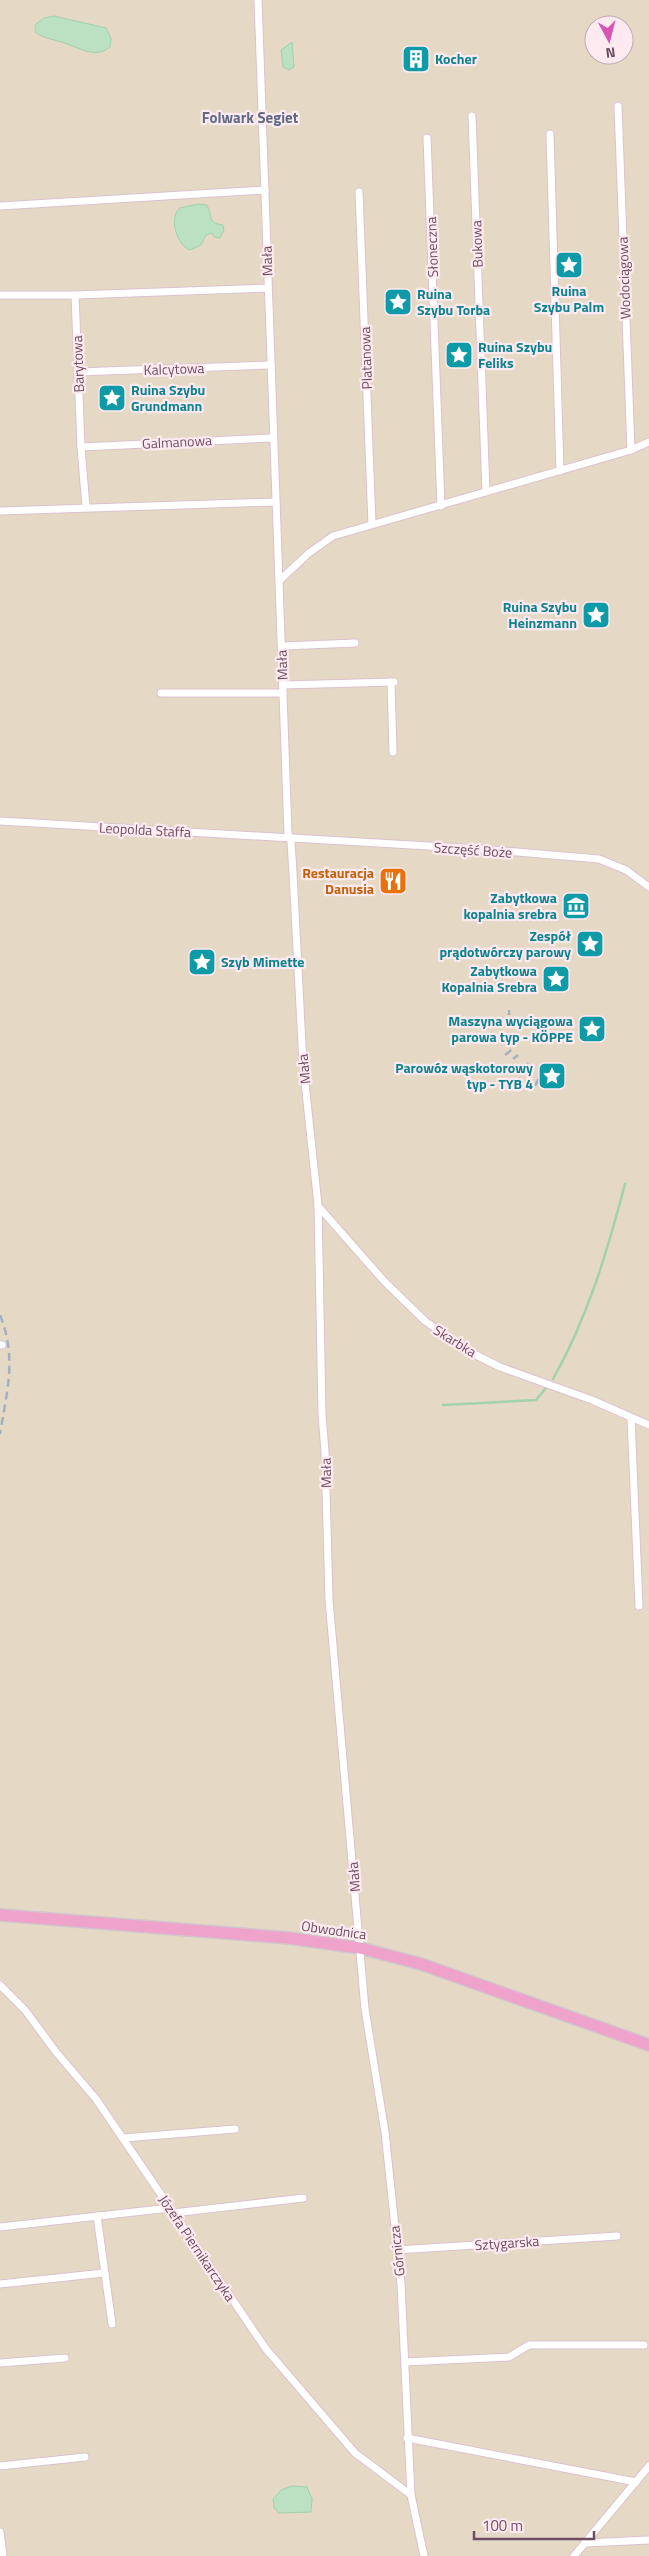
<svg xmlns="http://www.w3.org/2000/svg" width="649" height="2556" font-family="'Titillium Web',sans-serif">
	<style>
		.green { fill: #e5d9c5; fill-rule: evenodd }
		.water { fill: #bbe0c2; stroke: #a3d1ac }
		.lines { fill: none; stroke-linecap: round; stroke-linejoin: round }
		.stream { stroke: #a3d1ac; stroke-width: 2.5 }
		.minor-casing { stroke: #ddc1ce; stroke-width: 9 }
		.trunk-casing { stroke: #d1c6cc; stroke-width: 14 }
		.minor { stroke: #fff; stroke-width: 7 }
		.trunk { stroke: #efa2ca; stroke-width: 11 }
		.rail { stroke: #a4b0c1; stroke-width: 2.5; stroke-dasharray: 8 5; stroke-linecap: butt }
		.labels { text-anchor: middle; stroke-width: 4.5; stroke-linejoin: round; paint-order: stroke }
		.culture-label { font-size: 14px; font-weight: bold; fill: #0d838f; stroke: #fdeaf0; text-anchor: end }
		.street-label { font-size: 14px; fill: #6f4d61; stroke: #fdeaf0 }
		.food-label { font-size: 14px; font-weight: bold; fill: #c56008; stroke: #fdeaf0; text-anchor: end }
		.neighbourhood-label { font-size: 15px; font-weight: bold; fill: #606b85; stroke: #fdeaf0 }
	</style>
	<rect width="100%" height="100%" fill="#f9e4eb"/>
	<path class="green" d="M0,0H649V2556H0ZM594,25H624V55H594Z"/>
	<g class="water">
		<path d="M54,16L106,28L111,38L110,47C94,60 77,46 61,42C52,39 43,38 35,32V25L44,18Z"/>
		<polygon points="292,42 294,67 289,70 283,67 281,50"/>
		<path d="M198,204L207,205C213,217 207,223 223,225L224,230L220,238L214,237L212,233L206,235L201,245L190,250C177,246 168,217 180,208Z"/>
		<polygon points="292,2486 307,2487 312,2499 311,2512 279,2513 274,2508 273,2499 281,2490"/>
	</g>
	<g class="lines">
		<g class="stream">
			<path d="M553,1379C588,1317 607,1252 625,1184"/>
			<polyline points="443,1405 536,1400 547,1387"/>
		</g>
		<defs>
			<g id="minor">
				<polyline points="258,0 288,833 291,842 293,873 303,1064 318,1205 322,1414 325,1452 329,1600 365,2009 385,2132 401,2284 411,2495 424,2556"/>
				<polyline points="618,106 631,450"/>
				<polyline points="472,116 486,492"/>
				<polyline points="550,134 560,471"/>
				<polyline points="427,138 441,506"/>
				<polyline points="359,192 372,524"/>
				<polyline points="0,206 265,190"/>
				<polyline points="0,295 75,295 81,447 86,507"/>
				<polyline points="75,295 268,288"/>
				<polyline points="78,372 271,365"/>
				<polyline points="81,447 272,438"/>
				<polyline points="0,511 274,502"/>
				<polyline points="280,580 309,553 333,536 631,450 649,442"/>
				<polyline points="282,646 355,643"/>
				<polyline points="391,682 393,752"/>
				<polyline points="283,685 394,682"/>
				<polyline points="161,693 283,693"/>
				<polyline points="0,821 480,849 599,859 626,870 649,887"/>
				<polyline points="318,1206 384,1281 425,1321 466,1350 500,1367 592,1400 649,1425"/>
				<polyline points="0,1345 2,1345"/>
				<polyline points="631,1418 639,1606"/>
				<polyline points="0,1985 25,2010 56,2052 96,2099 266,2349 355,2453 411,2495"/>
				<polyline points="124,2138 235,2129"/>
				<polyline points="173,2213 303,2198"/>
				<polyline points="97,2216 112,2324"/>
				<polyline points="0,2227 170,2208"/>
				<polyline points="397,2250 617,2236"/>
				<polyline points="0,2284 104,2273"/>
				<polyline points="405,2362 509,2357 529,2345 644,2345"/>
				<polyline points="0,2363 65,2358"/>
				<polyline points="407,2438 636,2482"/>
				<polyline points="0,2466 85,2457"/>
				<polyline points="0,2532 3,2556"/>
				<polyline points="585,2543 649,2540"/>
				<polyline points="574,2556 649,2466"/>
			</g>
			<polyline id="trunk" points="0,1915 289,1938 360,1948 421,1964 649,2045"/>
		</defs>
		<use href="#minor" class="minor-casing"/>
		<use href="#trunk" class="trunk-casing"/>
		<use href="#minor" class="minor"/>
		<use href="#trunk" class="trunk"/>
		<g class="rail">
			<polyline points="509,1015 509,1010"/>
			<polyline points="505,1055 514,1048"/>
			<polyline points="513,1059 518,1055"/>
			<polyline points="520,1075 528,1063"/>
			<polyline points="550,1081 553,1072"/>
			<polyline points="535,1086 543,1070"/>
			<path d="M0,1315C17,1357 7,1391 0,1434"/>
		</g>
	</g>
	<defs>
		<symbol id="building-square" viewBox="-11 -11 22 22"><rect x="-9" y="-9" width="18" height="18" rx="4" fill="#0f9aa8" stroke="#fdeaf0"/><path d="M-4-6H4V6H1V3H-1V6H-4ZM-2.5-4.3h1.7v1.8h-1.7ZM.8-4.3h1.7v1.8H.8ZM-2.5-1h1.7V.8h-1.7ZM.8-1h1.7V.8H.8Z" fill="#fff"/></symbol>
		<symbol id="sight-square" viewBox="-11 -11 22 22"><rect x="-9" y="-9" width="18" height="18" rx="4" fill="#0f9aa8" stroke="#fdeaf0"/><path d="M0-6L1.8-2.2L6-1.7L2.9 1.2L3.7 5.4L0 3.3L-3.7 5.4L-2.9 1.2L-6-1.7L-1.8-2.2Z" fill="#fff"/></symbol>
		<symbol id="restaurant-square" viewBox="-11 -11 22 22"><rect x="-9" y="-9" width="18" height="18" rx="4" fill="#e8710a" stroke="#fdeaf0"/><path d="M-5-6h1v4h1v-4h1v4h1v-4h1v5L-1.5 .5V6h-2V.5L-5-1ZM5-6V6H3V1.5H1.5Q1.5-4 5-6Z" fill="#fff"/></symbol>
		<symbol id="museum-square" viewBox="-11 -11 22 22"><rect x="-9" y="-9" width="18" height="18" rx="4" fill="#0f9aa8" stroke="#fdeaf0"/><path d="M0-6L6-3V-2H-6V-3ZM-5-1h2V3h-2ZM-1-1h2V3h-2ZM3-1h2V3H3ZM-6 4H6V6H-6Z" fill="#fff"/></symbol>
	</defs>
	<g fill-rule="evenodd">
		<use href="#building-square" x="400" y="43" width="32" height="32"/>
		<use href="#sight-square" x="553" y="249" width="32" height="32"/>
		<use href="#sight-square" x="382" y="286" width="32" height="32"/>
		<use href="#sight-square" x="443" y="339" width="32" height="32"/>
		<use href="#sight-square" x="96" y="382" width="32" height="32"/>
		<use href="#sight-square" x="580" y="599" width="32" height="32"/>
		<use href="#restaurant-square" x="377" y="865" width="32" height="32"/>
		<use href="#museum-square" x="560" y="890" width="32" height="32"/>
		<use href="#sight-square" x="574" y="928" width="32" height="32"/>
		<use href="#sight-square" x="186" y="946" width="32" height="32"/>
		<use href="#sight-square" x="540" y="963" width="32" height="32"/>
		<use href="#sight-square" x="576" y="1013" width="32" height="32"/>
		<use href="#sight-square" x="536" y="1060" width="32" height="32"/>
	</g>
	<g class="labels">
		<g class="culture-label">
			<text x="435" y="64" text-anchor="start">Kocher</text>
			<text x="569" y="296" text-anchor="middle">Ruina<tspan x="569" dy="16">Szybu Palm</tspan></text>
			<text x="417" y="299" text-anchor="start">Ruina<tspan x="417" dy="16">Szybu Torba</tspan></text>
			<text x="478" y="352" text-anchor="start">Ruina Szybu<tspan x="478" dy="16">Feliks</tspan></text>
			<text x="131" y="395" text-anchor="start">Ruina Szybu<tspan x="131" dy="16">Grundmann</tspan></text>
			<text x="577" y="612">Ruina Szybu<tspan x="577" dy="16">Heinzmann</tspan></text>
			<text x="557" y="903">Zabytkowa<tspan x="557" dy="16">kopalnia srebra</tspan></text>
			<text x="571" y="941">Zespół<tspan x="571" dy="16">prądotwórczy parowy</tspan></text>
			<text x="221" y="967" text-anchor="start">Szyb Mimette</text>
			<text x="537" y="976">Zabytkowa<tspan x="537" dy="16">Kopalnia Srebra</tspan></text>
			<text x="573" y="1026">Maszyna wyciągowa<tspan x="573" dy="16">parowa typ - KÖPPE</tspan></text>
			<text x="533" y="1073">Parowóz wąskotorowy<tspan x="533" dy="16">typ - TYB 4</tspan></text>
		</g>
		<g class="street-label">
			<text transform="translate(477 244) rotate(-92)" y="5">Bukowa</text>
			<text transform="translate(432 247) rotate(-92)" y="5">Słoneczna</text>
			<text transform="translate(267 261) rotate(-92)" y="5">Mała</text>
			<text transform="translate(624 278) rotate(-92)" y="5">Wodociągowa</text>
			<text transform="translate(366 358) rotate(-92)" y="5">Platanowa</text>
			<text transform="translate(78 364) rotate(-92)" y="5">Barytowa</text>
			<text transform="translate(174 369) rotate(-2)" y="5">Kalcytowa</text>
			<text transform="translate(177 442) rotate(-3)" y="5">Galmanowa</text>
			<text transform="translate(282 665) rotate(-92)" y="5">Mała</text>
			<text transform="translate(145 830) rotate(3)" y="5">Leopolda Staffa</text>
			<text transform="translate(473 850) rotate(4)" y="5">Szczęść Boże</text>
			<text transform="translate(304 1069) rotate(-96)" y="5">Mała</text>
			<text transform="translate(455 1341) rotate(32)" y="5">Skarbka</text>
			<text transform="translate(326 1473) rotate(-91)" y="5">Mała</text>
			<text transform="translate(354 1877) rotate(-95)" y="5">Mała</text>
			<text transform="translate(334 1930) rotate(8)" y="5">Obwodnica</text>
			<text transform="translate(507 2243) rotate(-4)" y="5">Sztygarska</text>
			<text transform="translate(197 2248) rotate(56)" y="5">Józefa Piernikarczyka</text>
			<text transform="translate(397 2251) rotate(-96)" y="5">Górnicza</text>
		</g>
		<g class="food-label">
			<text x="374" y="878">Restauracja<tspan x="374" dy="16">Danusia</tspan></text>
		</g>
		<g class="neighbourhood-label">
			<text x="250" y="123">Folwark Segiet</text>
		</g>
	</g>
	<g transform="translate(609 40) rotate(173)"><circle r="24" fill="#fdeaf0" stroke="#c4abb7"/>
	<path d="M0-4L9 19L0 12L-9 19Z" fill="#d656b4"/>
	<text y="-8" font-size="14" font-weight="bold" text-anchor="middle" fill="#6f4d61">N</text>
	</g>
	<path d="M474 2531v8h120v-8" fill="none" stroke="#6f4d61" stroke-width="2.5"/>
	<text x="482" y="2531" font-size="15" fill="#6f4d61" stroke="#fdeaf0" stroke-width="4" paint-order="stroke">100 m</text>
</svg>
